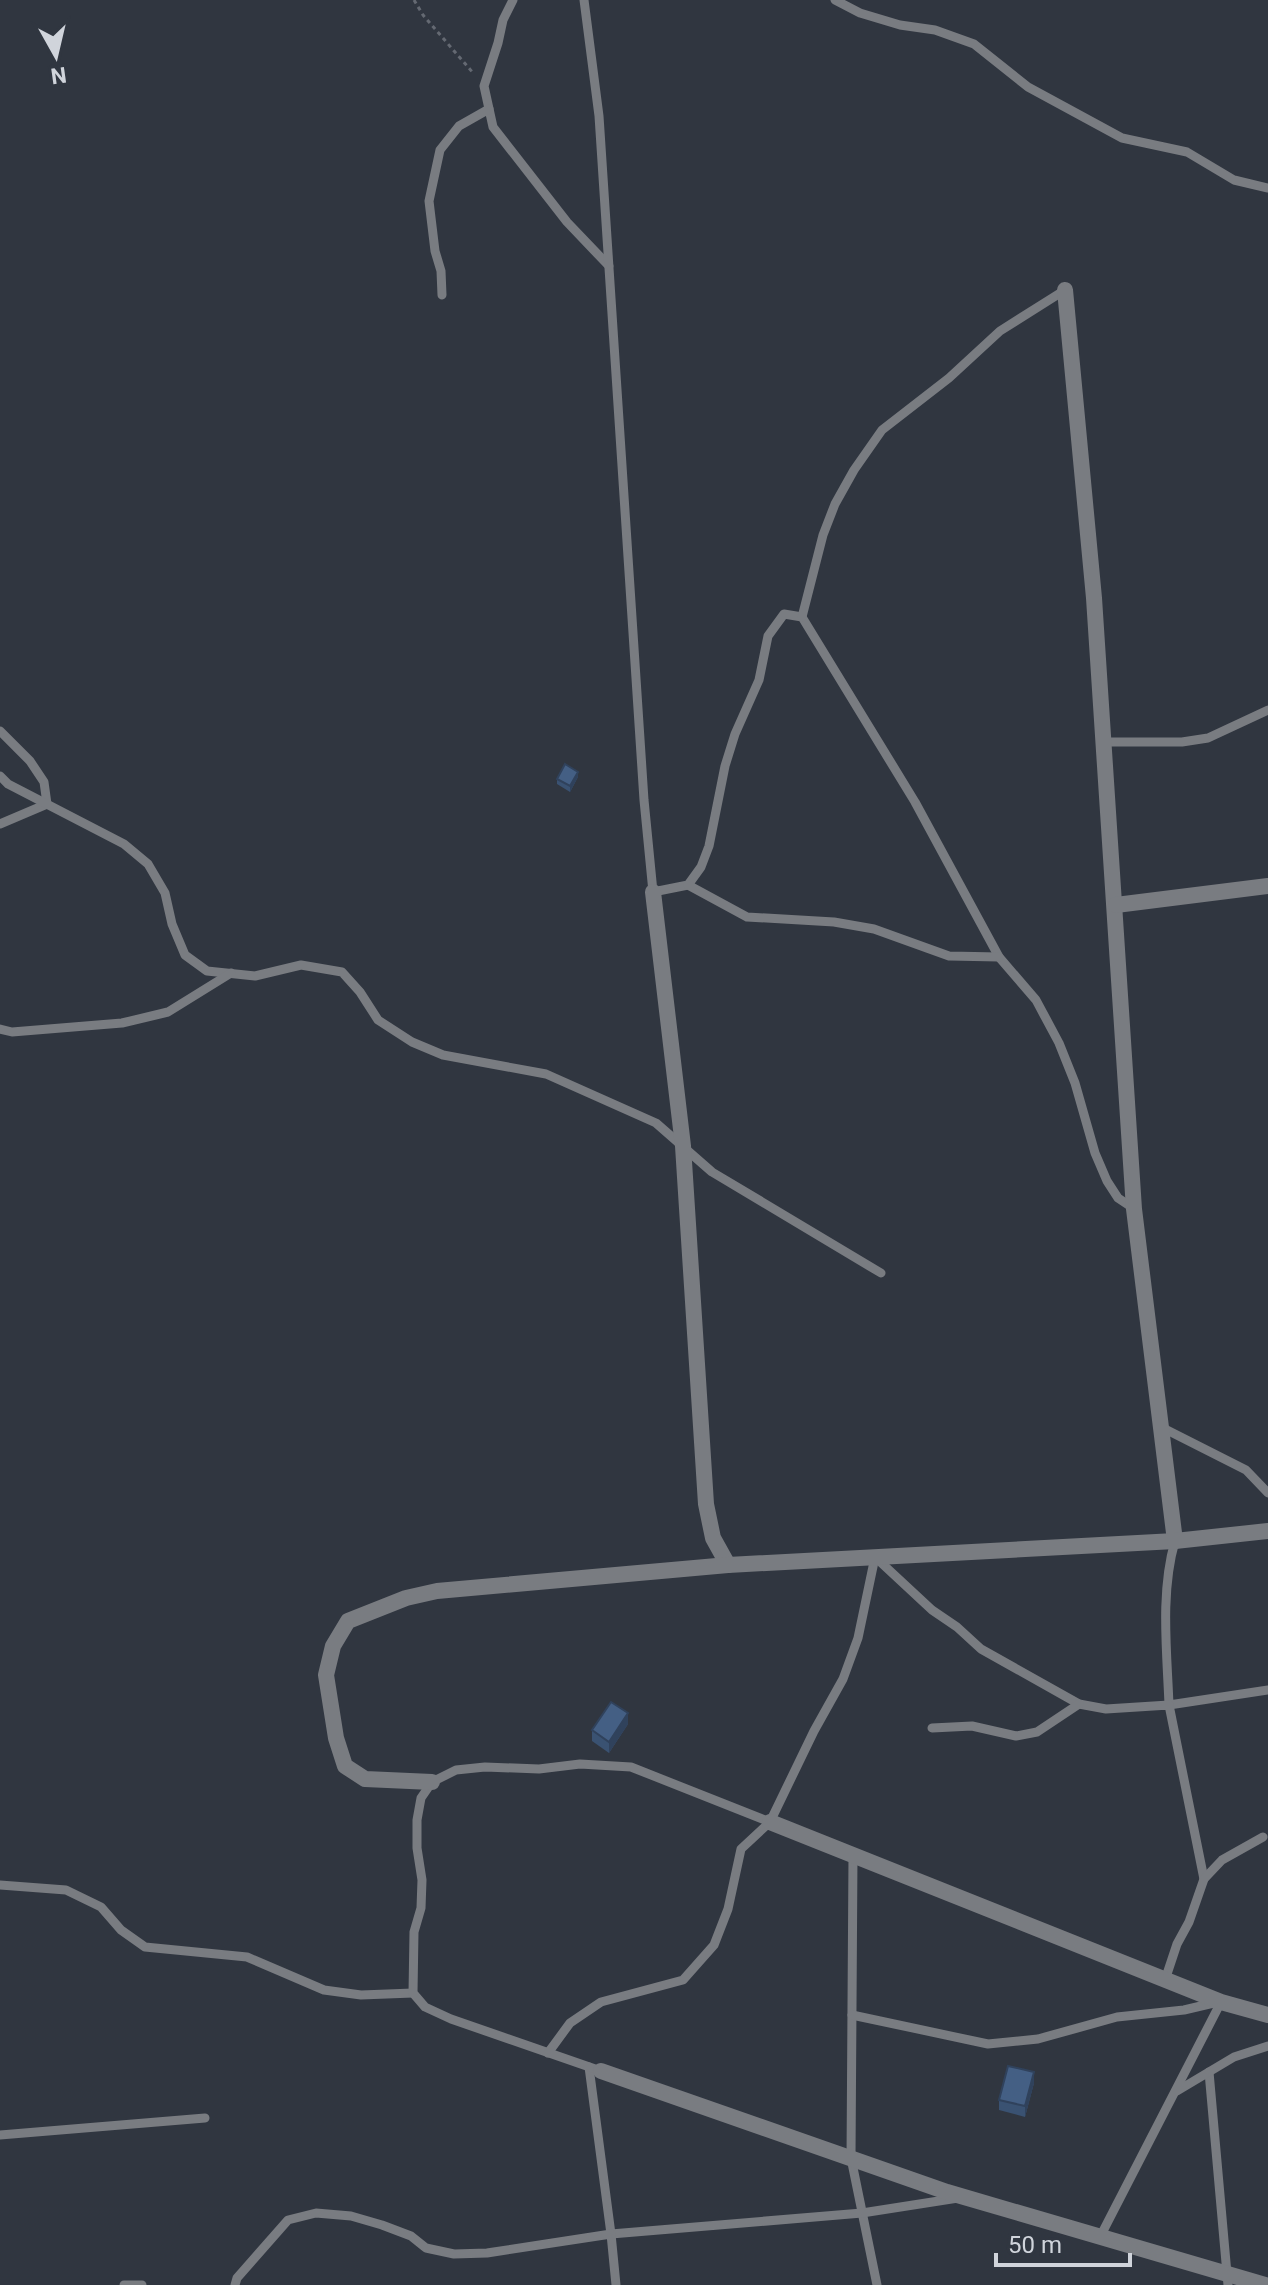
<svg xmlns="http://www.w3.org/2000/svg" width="1268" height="2285" font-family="Roboto,sans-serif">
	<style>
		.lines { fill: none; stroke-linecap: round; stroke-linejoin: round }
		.path { stroke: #646972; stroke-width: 3; stroke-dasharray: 4 4; stroke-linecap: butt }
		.service { stroke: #797c81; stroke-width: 9 }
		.minor { stroke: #797c81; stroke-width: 16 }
		.wall { fill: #3a5272 }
		.shaded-wall { fill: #30425c }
		.building { fill: #445f84; stroke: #30425c; stroke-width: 2 }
	</style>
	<rect width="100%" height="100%" fill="#303640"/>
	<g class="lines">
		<polyline class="path" points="414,0 423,15 474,74"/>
		<g class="service">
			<polyline points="513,0 503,20 498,43 484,86 493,127 567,222 609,266"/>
			<polyline points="584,0 599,116 644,800 653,892 688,885 701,867 709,846 725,766 735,734 759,680 768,636 784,614 802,617 915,802 999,957 1036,1000 1059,1043 1075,1083 1095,1153 1107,1181 1118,1198 1133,1208"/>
			<polyline points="835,0 860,13 900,25 935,30 974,44 1028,87 1122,138 1187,152 1234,180 1268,188"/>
			<polyline points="442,295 441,271 435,251 429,201 440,150 459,126 489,109"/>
			<polyline points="802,617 823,535 835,504 854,470 882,430 949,378 1000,331 1065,290"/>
			<polyline points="0,731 30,761 44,782 47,804 0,824"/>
			<polyline points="1104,742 1182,742 1208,738 1268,710"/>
			<polyline points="0,776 8,784 124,844 148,864 165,893 172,924 185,955 207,971 255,976 301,965 342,972 360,992 378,1020 412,1042 443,1055 546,1074 656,1123 712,1172 881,1273"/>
			<polyline points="688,885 747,917 834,922 874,929 949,956 999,957"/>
			<polyline points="0,1029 12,1032 122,1023 168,1012 231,973"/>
			<polyline points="1161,1427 1246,1470 1268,1493"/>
			<path d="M1175,1541C1160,1593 1167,1651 1169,1705L1268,1690"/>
			<polyline points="875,1557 932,1610 957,1627 981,1649 1079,1704 1106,1709 1169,1705 1204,1879"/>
			<polyline points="932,1728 972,1726 1016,1736 1037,1732 1079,1704"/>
			<polyline points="853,1855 851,2158 877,2285"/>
			<polyline points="0,1885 66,1890 101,1907 121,1930 145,1947 247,1957 324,1990 361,1995 413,1993"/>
			<polyline points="1165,1980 1177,1944 1189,1922 1204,1879 1222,1860 1263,1837"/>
			<polyline points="852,2015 988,2044 1038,2039 1117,2017 1184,2010 1218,2002"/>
			<polyline points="548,2053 570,2023 601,2002 683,1980 714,1945 728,1909 741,1849 770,1822 814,1731 843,1679 858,1638 875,1557"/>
			<polyline points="589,2067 611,2234 862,2213 958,2198"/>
			<polyline points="601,2071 451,2019 425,2007 413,1993 414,1932 421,1908 422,1880 417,1848 417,1820 421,1798 432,1782 456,1770 485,1767 539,1769 580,1764 631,1767 770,1822"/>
			<polyline points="1209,2072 1228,2285"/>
			<polyline points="1177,2091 1234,2057 1268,2046"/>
			<polyline points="0,2135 205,2118"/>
			<polyline points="1100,2237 1221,2002"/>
			<polyline points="124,2285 142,2285"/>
			<polyline points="235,2285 237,2278 288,2220 316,2213 351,2216 382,2225 411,2236 426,2248 454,2254 487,2253 611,2234 616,2285"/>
		</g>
		<g class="minor">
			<polyline points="1065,290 1094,598 1134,1209 1175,1541"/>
			<polyline points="653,892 683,1146 706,1504 713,1538 728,1565"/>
			<polyline points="1116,905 1268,886"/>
			<polyline points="432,1782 365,1779 345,1766 336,1738 326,1675 333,1646 348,1621 406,1598 437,1591 728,1565 1175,1541 1268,1531"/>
			<polyline points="770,1822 1221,2002 1268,2015"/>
			<polyline points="601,2071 947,2192 1265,2285"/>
		</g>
	</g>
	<g class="wall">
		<polygon points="578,777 570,792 557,784 557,779"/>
		<polygon points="628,1724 609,1753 592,1741 592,1730"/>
		<polygon points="1034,2083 1025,2117 999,2110 999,2100"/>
	</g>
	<g class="shaded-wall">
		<polygon points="578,772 578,777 570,792 570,786"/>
		<polygon points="628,1713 628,1724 609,1753 609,1742"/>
		<polygon points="1034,2072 1034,2083 1025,2117 1025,2106"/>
	</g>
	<g class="building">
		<polygon points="565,764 578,772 570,786 557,779"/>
		<polygon points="611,1702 628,1713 609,1742 592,1730"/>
		<polygon points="1008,2066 1034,2072 1025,2106 999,2100"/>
	</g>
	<g transform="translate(56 56) rotate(172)" stroke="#303640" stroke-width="6" paint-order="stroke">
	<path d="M0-6L14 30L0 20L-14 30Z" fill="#d0d4db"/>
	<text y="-12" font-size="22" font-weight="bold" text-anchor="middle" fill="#d0d4db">N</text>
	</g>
	<path d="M996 2253v12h134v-12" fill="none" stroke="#d0d4db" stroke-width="4"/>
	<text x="1008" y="2253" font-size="24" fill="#d0d4db" stroke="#303640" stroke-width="6" paint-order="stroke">50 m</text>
</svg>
